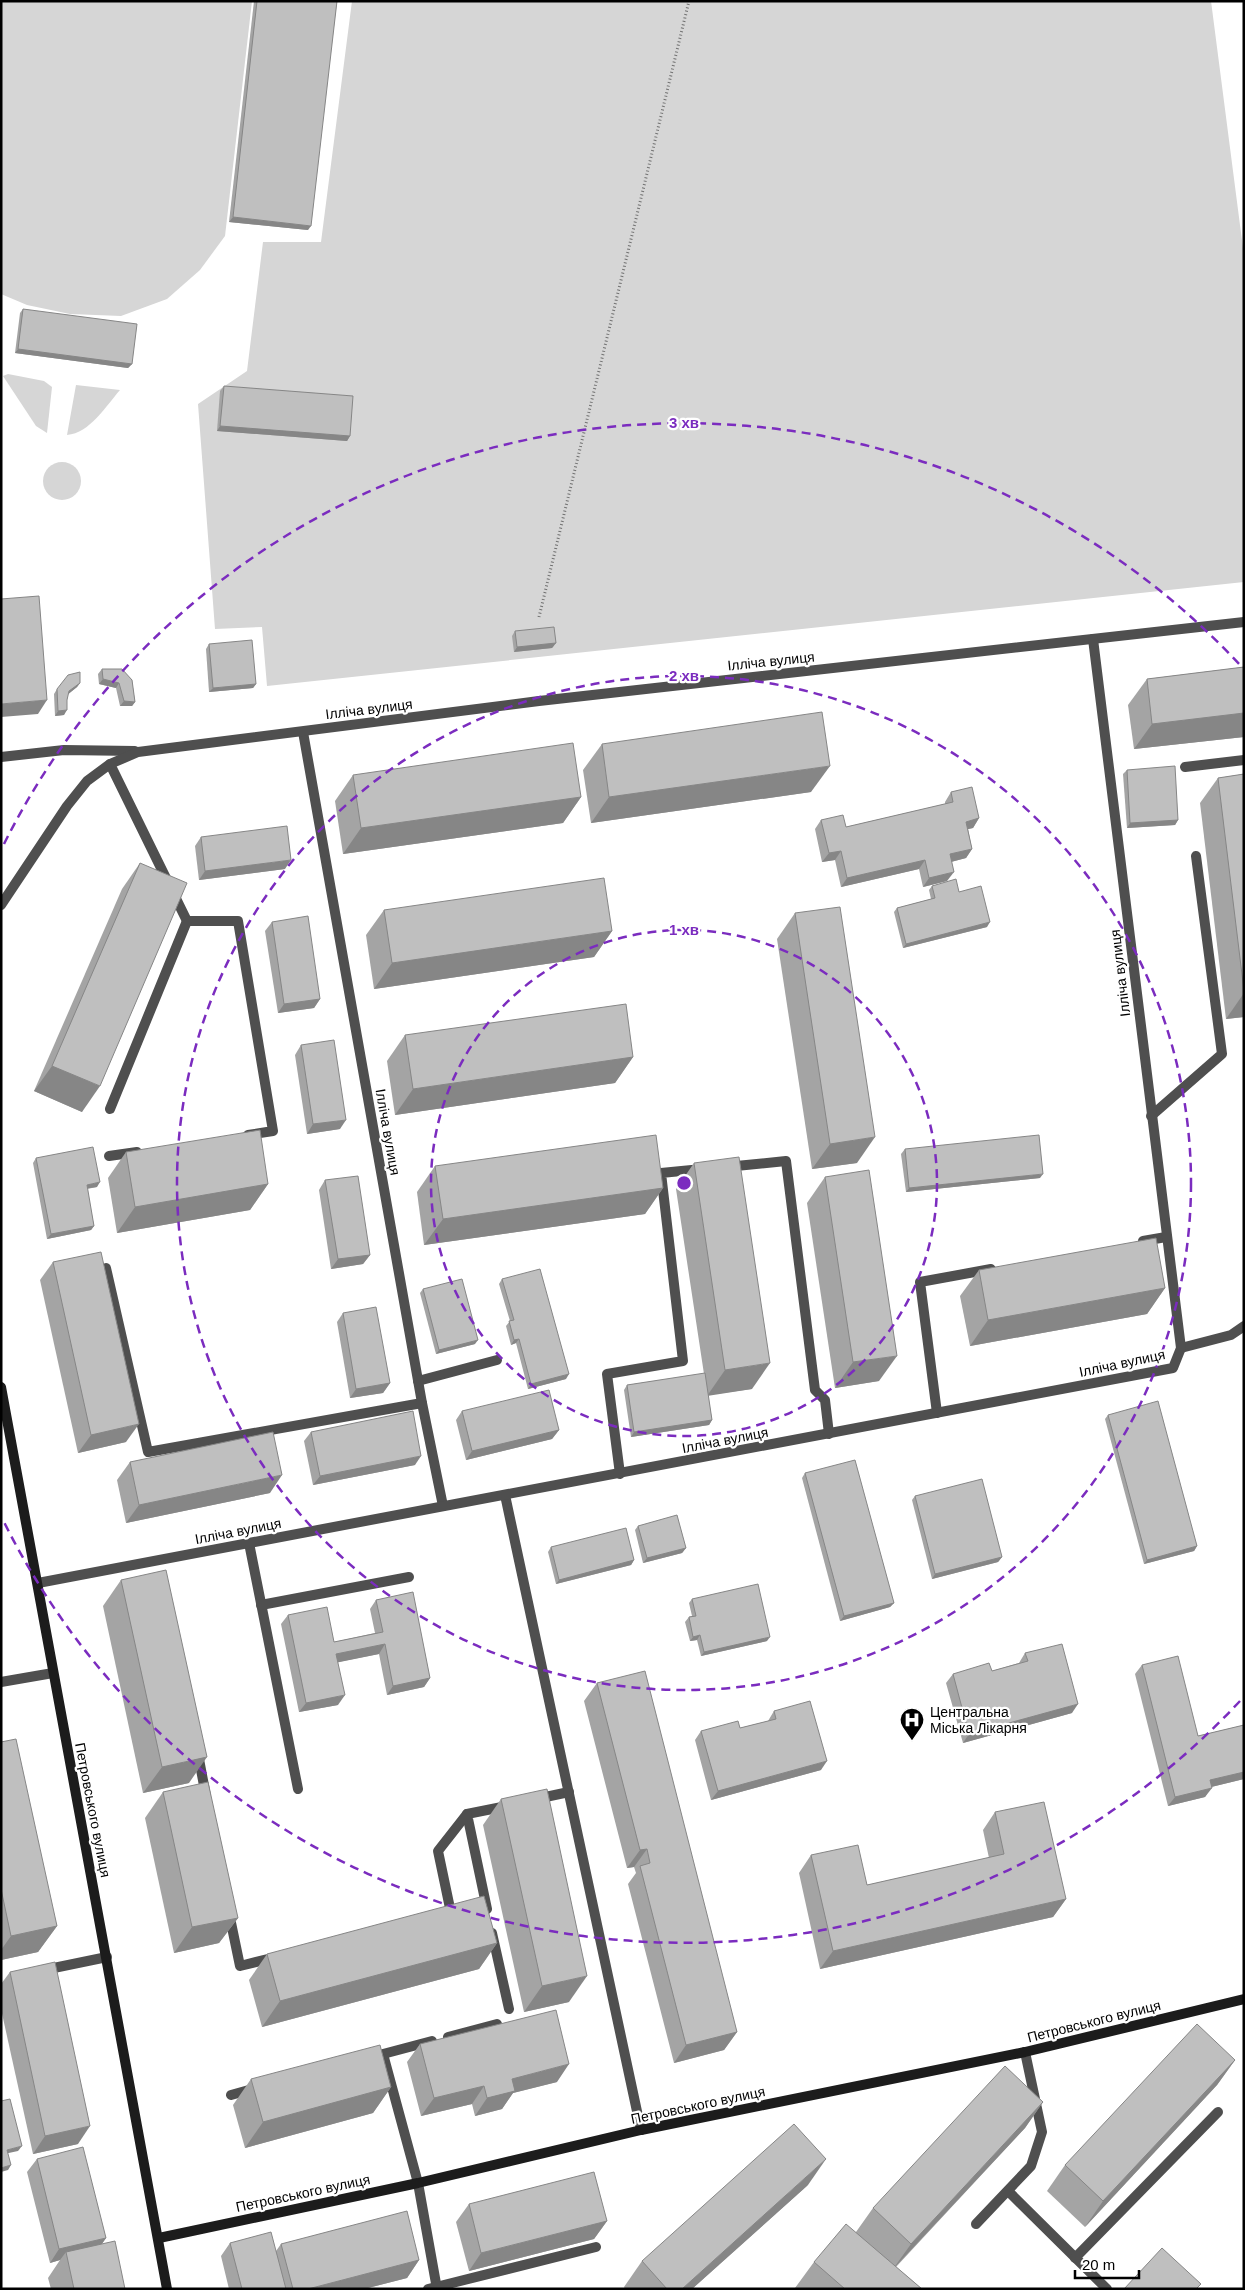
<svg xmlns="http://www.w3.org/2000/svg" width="1245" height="2290" font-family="Arial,sans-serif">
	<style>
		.green { fill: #d6d6d6 }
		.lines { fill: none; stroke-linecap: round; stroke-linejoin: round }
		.path { stroke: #717171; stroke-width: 3; stroke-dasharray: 1 2.5; stroke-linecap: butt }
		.lane { stroke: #4f4f4f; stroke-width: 10 }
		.street { stroke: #4f4f4f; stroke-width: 10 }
		.secondary { stroke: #1c1c1c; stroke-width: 10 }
		.wall { fill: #a4a4a4 }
		.shaded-wall { fill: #868686 }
		.building { fill: #bfbfbf; stroke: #868686 }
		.ring { fill: none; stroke: #7b2cbf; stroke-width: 2.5; stroke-dasharray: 9 6 }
		.labels { text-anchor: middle; stroke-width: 4.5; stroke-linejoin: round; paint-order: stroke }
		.street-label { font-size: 14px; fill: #000; stroke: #fff }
		.poi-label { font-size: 14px; fill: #000; stroke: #fff; text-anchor: start }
		.centre { fill: #7b2cbf; stroke: #fff; stroke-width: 2.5 }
		.ring-label { font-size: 15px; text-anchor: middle; font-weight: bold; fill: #7b2cbf; stroke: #fff; stroke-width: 4.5; stroke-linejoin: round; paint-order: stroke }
	</style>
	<rect width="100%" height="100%" fill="#fff"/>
	<g class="green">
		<polygon points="1,1 252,1 225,236 200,270 167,299 121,316 70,314 27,305 1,294"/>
		<polygon points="352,1 1211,1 1244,256 1244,582 267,686 262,627 215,629 198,404 247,371 263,242 321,242"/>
		<polygon points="8,374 44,381 52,387 47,433 36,426 3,376"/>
		<path d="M76,385L120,390C106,406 90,433 67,435Z"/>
		<circle cx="62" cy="481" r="19"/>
	</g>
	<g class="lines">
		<polyline class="path" points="539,617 689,1"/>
		<g class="lane">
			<polyline points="110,764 187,921 238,921 273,1131 248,1135"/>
			<polyline points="1185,767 1244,760"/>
			<polyline points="110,1109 187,921"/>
			<polyline points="1151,1116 1222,1054 1196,856"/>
			<polyline points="109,1156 137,1152"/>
			<polyline points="726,1167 786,1161 815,1390 825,1400 829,1434"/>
			<polyline points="1143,1241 1166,1237"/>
			<polyline points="106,1268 148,1452 422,1403"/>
			<polyline points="1181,1348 1231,1335 1244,1326"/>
			<polyline points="418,1381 497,1360"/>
			<polyline points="937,1413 920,1282 991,1269"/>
			<polyline points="620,1474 607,1374 683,1361 661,1173 702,1169"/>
			<polyline points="249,1543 298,1789"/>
			<polyline points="261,1605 409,1577"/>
			<polyline points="1,1682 53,1673"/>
			<polyline points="198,1754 206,1796"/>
			<polyline points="536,1799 569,1792"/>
			<polyline points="487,1909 467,1814 507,1806"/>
			<polyline points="229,1913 240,1966 276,1957"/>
			<polyline points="448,1914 451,1913 438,1851 467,1814"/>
			<polyline points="492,1933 509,2009"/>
			<polyline points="44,1970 107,1957"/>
			<polyline points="448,2037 497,2024"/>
			<polyline points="432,2041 383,2054 418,2183 437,2289"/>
			<polyline points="231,2095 256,2088"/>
			<polyline points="1008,2191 1107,2289"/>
			<polyline points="976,2224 1031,2166 1042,2132 1025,2052"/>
			<polyline points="1075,2258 1218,2112"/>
			<polyline points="428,2289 596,2247"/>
		</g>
		<g class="street">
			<polyline points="303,732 422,1403 443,1506"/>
			<polyline points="1,757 64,750 135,751"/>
			<polyline points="1,905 67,806 87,781 110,764 138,752 539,701 1244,622"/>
			<polyline points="505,1495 641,2130"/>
			<polyline points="38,1583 1173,1368 1181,1348 1093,639"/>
		</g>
		<g class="secondary">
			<polyline points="1,1387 167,2289"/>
			<polyline points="159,2238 418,2183 641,2130 1025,2052 1244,1999"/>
		</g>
	</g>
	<g class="wall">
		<polygon points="254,1 337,1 308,230 229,222"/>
		<polygon points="23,309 132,364 128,368 15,353 20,313"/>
		<polygon points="224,386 350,436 347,441 217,431 220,391"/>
		<polygon points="515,631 556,643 552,648 514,652 512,636"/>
		<polygon points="209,644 256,684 253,688 209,692 206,649"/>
		<polygon points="1244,667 1244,737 1134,749 1128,705 1147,679"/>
		<polygon points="102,669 132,680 135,702 132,706 120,706 116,688 99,684 98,674"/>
		<polygon points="80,683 77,687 68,694 64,715 55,716 54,694 57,689"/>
		<polygon points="602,744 811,792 591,823 583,770"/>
		<polygon points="1127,770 1178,820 1175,825 1127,828 1123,774"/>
		<polygon points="1244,774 1244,1017 1226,1019 1200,803 1218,778"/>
		<polygon points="353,775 581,797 563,823 343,854 335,801"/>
		<polygon points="951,792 979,818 973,828 968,829 972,849 966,858 951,862 947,881 923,887 919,869 841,887 835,860 822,862 815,829 821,820 846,827 945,804 945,802"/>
		<polygon points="201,837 285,869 199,880 195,846"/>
		<polygon points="140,863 82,1112 34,1091 122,889"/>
		<polygon points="932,886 959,892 987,927 903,948 894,912 897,908 931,899 929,890"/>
		<polygon points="384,910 612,931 594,957 374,989 366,935"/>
		<polygon points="795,913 857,1163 812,1169 777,939"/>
		<polygon points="272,922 320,999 314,1008 278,1013 265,931"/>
		<polygon points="405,1035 633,1057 615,1083 395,1115 387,1061"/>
		<polygon points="301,1045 340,1129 307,1134 295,1055"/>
		<polygon points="905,1149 1040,1178 906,1192 901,1154"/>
		<polygon points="126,1152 268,1184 250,1210 117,1233 108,1178"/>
		<polygon points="36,1158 97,1187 87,1189 94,1226 91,1230 47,1239 33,1163"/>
		<polygon points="694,1163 752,1389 708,1395 712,1420 709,1425 631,1437 624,1390 627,1385 704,1374 676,1189"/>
		<polygon points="435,1166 663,1188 645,1214 424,1245 417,1192"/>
		<polygon points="825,1177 879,1381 835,1388 807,1203"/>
		<polygon points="325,1180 370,1255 363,1264 331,1269 319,1190"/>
		<polygon points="53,1262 126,1442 78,1453 40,1280"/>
		<polygon points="979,1270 1165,1288 1147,1314 970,1346 960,1296"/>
		<polygon points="502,1279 566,1379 528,1389 516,1343 511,1345 506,1326 510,1321 499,1284"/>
		<polygon points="423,1289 475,1344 436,1354 420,1293"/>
		<polygon points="343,1313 390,1383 383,1393 350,1398 337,1322"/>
		<polygon points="462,1411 559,1430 552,1439 466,1460 456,1420"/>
		<polygon points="1108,1415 1197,1546 1194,1551 1144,1564 1105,1419"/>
		<polygon points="311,1432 415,1465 313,1485 304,1441"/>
		<polygon points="130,1462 270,1493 126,1523 117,1480"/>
		<polygon points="805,1473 894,1603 890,1607 840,1621 802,1478"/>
		<polygon points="915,1496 1002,1557 998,1562 932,1579 912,1500"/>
		<polygon points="638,1526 686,1548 682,1553 643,1563 635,1530"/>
		<polygon points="551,1547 634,1560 631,1565 556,1584 548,1552"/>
		<polygon points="121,1580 189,1783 143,1793 103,1606"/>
		<polygon points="692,1599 767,1641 701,1656 697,1640 690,1641 685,1622 689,1617 692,1616 689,1603"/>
		<polygon points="376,1600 430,1678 424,1687 387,1695 379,1654 338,1662 338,1705 299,1712 281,1624 288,1615 334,1642 375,1633 370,1609"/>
		<polygon points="1025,1653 1072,1713 963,1743 946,1683 953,1674 992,1671 1019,1663"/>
		<polygon points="1142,1665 1198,1736 1244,1725 1244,1779 1211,1787 1205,1797 1168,1806 1135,1674"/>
		<polygon points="597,1683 737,2032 724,2050 674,2063 628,1884 636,1873 634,1867 627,1868 584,1701"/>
		<polygon points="774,1711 821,1770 711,1800 695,1740 701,1731 740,1728 768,1721"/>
		<polygon points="1,1742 57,1926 38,1952 1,1960"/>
		<polygon points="163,1792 238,1918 219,1943 174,1953 145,1818"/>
		<polygon points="501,1799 569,2002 524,2012 483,1825"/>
		<polygon points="995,1812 1066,1899 1053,1917 820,1969 799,1873 811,1855 867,1885 989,1858 983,1830"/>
		<polygon points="497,1943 479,1969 262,2027 249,1980 267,1954"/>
		<polygon points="10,1972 78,2144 33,2154 1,2009 1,1984"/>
		<polygon points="420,2044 557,2082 513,2093 502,2109 475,2116 472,2104 421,2116 407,2062"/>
		<polygon points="1235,2060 1217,2085 1085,2227 1047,2191 1065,2165"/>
		<polygon points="251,2079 391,2087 373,2113 245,2148 233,2105"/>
		<polygon points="1043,2102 1025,2128 896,2267 922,2289 797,2289 795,2288 814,2262 856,2232 873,2208"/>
		<polygon points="37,2159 106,2238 102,2244 125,2289 51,2289 48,2278 60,2260 50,2263 27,2172"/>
		<polygon points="808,2185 692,2289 625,2289 624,2287 642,2261"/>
		<polygon points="469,2204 607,2221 594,2239 469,2271 456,2222"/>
		<polygon points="230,2243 276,2251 281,2244 419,2260 407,2278 364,2289 229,2289 221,2256"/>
	</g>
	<g class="shaded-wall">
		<polygon points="233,217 311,226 308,230 229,222"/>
		<polygon points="18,349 132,364 128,368 15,353"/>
		<polygon points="220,426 350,436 347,441 217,431"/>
		<polygon points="556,643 552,648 514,652 517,647"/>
		<polygon points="103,679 119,683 116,688 99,684"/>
		<polygon points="80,683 77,687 66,696 69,691"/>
		<polygon points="256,684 253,688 209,692 213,688"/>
		<polygon points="47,700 38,714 1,717 1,704"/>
		<polygon points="124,701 135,702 132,706 120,706"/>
		<polygon points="67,710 64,715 55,716 58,711"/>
		<polygon points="1244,713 1244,737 1134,749 1152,724"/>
		<polygon points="830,766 811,792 591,823 609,797"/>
		<polygon points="581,797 563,823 343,854 361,828"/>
		<polygon points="979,818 973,828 959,831 966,822"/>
		<polygon points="1178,820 1175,825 1127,828 1130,823"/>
		<polygon points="972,849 966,858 943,864 950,854"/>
		<polygon points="841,851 835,860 822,862 829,853"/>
		<polygon points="291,860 285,869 199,880 205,871"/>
		<polygon points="925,860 919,869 841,887 847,878"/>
		<polygon points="954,872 947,881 923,887 929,878"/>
		<polygon points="990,922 987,927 903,948 906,944"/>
		<polygon points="612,931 594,957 374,989 392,963"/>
		<polygon points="1244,993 1244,1017 1226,1019"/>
		<polygon points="320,999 314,1008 278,1013 284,1004"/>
		<polygon points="633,1057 615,1083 395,1115 413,1089"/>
		<polygon points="52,1066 100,1086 82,1112 34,1091"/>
		<polygon points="346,1120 340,1129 307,1134 313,1124"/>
		<polygon points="875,1137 857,1163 812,1169 830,1144"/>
		<polygon points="1043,1174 1040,1178 906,1192 909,1188"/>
		<polygon points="100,1182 97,1187 83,1189 87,1185"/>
		<polygon points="268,1184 250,1210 117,1233 135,1207"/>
		<polygon points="663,1188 645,1214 424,1245 443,1219"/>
		<polygon points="94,1226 91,1230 47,1239 51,1234"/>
		<polygon points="370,1255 363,1264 331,1269 338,1259"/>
		<polygon points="1165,1288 1147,1314 970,1346 988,1320"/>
		<polygon points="519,1339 516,1343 511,1345 514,1340"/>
		<polygon points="478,1340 475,1344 436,1354 439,1350"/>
		<polygon points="897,1356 879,1381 835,1388 853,1362"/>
		<polygon points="770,1363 752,1389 707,1396 725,1370"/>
		<polygon points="569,1374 566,1379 528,1389 531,1384"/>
		<polygon points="390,1383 383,1393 350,1398 356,1389"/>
		<polygon points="712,1420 709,1425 631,1437 634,1432"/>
		<polygon points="139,1424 126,1442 78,1453 91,1435"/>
		<polygon points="559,1430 552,1439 466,1460 472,1451"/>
		<polygon points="421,1456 415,1465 313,1485 320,1476"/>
		<polygon points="282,1475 270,1493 126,1523 139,1505"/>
		<polygon points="1197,1546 1194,1551 1144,1564 1147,1560"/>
		<polygon points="686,1548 682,1553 643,1563 647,1558"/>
		<polygon points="1002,1557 998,1562 932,1579 935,1574"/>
		<polygon points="634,1560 631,1565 556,1584 559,1580"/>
		<polygon points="894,1603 890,1607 840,1621 844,1616"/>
		<polygon points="700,1635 697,1640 690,1641 693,1637"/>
		<polygon points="770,1637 767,1641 701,1656 704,1652"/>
		<polygon points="385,1644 379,1654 330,1664 336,1654"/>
		<polygon points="430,1678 424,1687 387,1695 393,1686"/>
		<polygon points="345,1695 338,1705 299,1712 306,1703"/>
		<polygon points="1078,1704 1072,1713 963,1743 969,1734"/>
		<polygon points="207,1757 189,1783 143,1793 162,1767"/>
		<polygon points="827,1761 821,1770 711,1800 718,1791"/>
		<polygon points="1244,1772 1244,1779 1203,1789 1210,1780"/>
		<polygon points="1212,1788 1205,1797 1168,1806 1175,1797"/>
		<polygon points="647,1849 634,1867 627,1868 640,1850"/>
		<polygon points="1066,1899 1053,1917 820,1969 833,1951"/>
		<polygon points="238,1918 219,1943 174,1953 192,1927"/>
		<polygon points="57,1926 38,1952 1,1960 1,1950 11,1936"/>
		<polygon points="497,1943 479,1969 262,2027 280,2001"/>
		<polygon points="587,1976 569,2002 524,2012 542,1986"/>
		<polygon points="737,2032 724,2050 674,2063 686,2045"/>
		<polygon points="1235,2060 1217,2085 1085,2227 1103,2201"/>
		<polygon points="569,2064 557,2082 513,2093 502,2109 475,2116 487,2098 512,2079"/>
		<polygon points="484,2086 472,2104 421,2116 434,2098"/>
		<polygon points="391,2087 373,2113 245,2148 263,2122"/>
		<polygon points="1043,2102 1025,2128 893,2269 911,2244"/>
		<polygon points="90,2126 78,2144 33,2154 45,2136"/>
		<polygon points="22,2146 18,2151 4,2154 7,2150"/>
		<polygon points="826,2159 808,2185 692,2289 682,2289"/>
		<polygon points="11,2165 8,2170 1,2172 1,2168"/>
		<polygon points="607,2221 594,2239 469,2271 481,2253"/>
		<polygon points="106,2238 96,2252 66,2252 60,2260 50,2263 59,2249"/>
		<polygon points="419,2260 407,2278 364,2289 308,2289"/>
	</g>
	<g class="building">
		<polygon points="257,1 337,1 311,226 233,217"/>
		<polygon points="23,309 137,324 132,364 18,349"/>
		<polygon points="224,386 353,396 350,436 220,426"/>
		<polygon points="39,596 47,700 1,704 1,599"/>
		<polygon points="554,627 556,643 517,647 515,631"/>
		<polygon points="252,640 256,684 213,688 209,644"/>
		<polygon points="1244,667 1244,713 1152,724 1147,679"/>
		<polygon points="102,669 122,669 132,680 135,702 124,701 119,683 103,679"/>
		<polygon points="80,672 80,683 69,691 67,700 67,710 58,711 57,689 68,675"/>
		<polygon points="822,712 830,766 609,797 602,744"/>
		<polygon points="573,743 581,797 361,828 353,775"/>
		<polygon points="1175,766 1178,820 1130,823 1127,770"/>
		<polygon points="1244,774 1244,991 1218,778"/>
		<polygon points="972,787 979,818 966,822 972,849 950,854 954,872 929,878 925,860 847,878 841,851 829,853 821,820 843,815 846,827 953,802 951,792"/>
		<polygon points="287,826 291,860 205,871 201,837"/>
		<polygon points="140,863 187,883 100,1086 52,1066"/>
		<polygon points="604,878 612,931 392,963 384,910"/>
		<polygon points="956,879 959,892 981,886 990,922 906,944 897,908 935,898 932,886"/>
		<polygon points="840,907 875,1137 830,1144 795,913"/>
		<polygon points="308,916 320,999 284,1004 272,922"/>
		<polygon points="626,1004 633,1057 413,1089 405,1035"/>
		<polygon points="334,1040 346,1120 313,1124 301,1045"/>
		<polygon points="260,1130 268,1184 135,1207 126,1152"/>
		<polygon points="656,1135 663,1188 443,1219 435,1166"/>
		<polygon points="1039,1135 1043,1174 909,1188 905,1149"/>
		<polygon points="93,1147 100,1182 87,1185 94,1226 51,1234 36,1158"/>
		<polygon points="739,1157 770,1363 725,1370 694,1163"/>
		<polygon points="869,1170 897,1356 853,1362 825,1177"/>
		<polygon points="358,1176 370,1255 338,1259 325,1180"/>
		<polygon points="1156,1238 1165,1288 988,1320 979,1270"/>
		<polygon points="101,1252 139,1424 91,1435 53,1262"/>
		<polygon points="540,1269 569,1374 531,1384 519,1339 514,1340 509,1321 514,1320 502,1279"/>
		<polygon points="462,1279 478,1340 439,1350 423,1289"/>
		<polygon points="376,1307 390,1383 356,1389 343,1313"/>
		<polygon points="705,1373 712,1420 634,1432 627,1385"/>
		<polygon points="549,1390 559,1430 472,1451 462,1411"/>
		<polygon points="1158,1401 1197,1546 1147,1560 1108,1415"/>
		<polygon points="413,1411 421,1456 320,1476 311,1432"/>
		<polygon points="273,1432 282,1475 139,1505 130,1462"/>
		<polygon points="855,1460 894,1603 844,1616 805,1473"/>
		<polygon points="982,1479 1002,1557 935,1574 915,1496"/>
		<polygon points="677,1515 686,1548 647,1558 638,1526"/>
		<polygon points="626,1528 634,1560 559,1580 551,1547"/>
		<polygon points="166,1570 207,1757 162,1767 121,1580"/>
		<polygon points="758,1584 770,1637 704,1652 700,1635 693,1637 689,1617 696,1616 692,1599"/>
		<polygon points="413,1592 430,1678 393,1686 385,1644 336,1654 345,1695 306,1703 288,1615 327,1607 334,1642 383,1632 376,1600"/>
		<polygon points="1062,1644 1078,1704 969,1734 953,1674 989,1663 992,1671 1028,1661 1025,1653"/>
		<polygon points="1178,1656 1198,1736 1244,1725 1244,1772 1210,1780 1212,1788 1175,1797 1142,1665"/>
		<polygon points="645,1671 737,2032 686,2045 640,1866 650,1863 647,1849 640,1850 597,1683"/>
		<polygon points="810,1701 827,1761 718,1791 701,1731 738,1721 740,1728 776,1719 774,1711"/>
		<polygon points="16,1739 57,1926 11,1936 1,1889 1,1742"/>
		<polygon points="208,1782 238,1918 192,1927 163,1792"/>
		<polygon points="547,1789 587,1976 542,1986 501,1799"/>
		<polygon points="1044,1802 1066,1899 833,1951 811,1855 858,1845 867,1885 1004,1854 995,1812"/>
		<polygon points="484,1896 497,1943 280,2001 267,1954"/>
		<polygon points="55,1962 90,2126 45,2136 10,1972"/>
		<polygon points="556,2010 569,2064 512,2079 515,2091 487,2098 484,2086 434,2098 420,2044"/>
		<polygon points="1197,2024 1235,2060 1103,2201 1065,2165"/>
		<polygon points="380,2045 391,2087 263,2122 251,2079"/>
		<polygon points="1005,2066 1043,2102 911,2244 873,2208"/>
		<polygon points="10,2099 22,2146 7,2150 11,2165 1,2168 1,2101"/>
		<polygon points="794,2124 826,2159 682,2289 667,2289 642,2261"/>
		<polygon points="83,2147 106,2238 59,2249 37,2159"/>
		<polygon points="594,2172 607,2221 481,2253 469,2204"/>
		<polygon points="407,2211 419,2260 308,2289 293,2289 281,2244"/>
		<polygon points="846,2224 922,2289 845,2289 814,2262"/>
		<polygon points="271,2232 286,2289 242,2289 230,2243"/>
		<polygon points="115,2241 125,2289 74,2289 66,2252"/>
		<polygon points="1162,2248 1201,2284 1196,2289 1124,2289"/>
	</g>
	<g class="ring">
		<circle cx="684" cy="1183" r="253"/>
		<circle cx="684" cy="1183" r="507"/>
		<path d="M1240 1701A760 760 0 0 1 4 1522M4 844A760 760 0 0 1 1240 665"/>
	</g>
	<defs>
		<symbol id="hospital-pin" viewBox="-11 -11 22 30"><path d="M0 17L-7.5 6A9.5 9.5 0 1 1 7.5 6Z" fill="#000" stroke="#fff"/><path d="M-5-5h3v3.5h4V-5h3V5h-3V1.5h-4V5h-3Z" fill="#fff"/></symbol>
	</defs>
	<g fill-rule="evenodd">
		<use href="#hospital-pin" x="898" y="1706" width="28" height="38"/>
	</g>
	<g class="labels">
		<g class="street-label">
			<text transform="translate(771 661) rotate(-6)" y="5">Ілліча вулиця</text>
			<text transform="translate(369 709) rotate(-7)" y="5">Ілліча вулиця</text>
			<text transform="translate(1120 973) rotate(-97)" y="5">Ілліча вулиця</text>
			<text transform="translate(388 1132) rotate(80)" y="5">Ілліча вулиця</text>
			<text transform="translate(1122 1363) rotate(-12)" y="5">Ілліча вулиця</text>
			<text transform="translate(725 1440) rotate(-11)" y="5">Ілліча вулиця</text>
			<text transform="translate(238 1531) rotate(-11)" y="5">Ілліча вулиця</text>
			<text transform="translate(93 1810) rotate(79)" y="5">Петровського вулиця</text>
			<text transform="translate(1094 2021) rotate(-14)" y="5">Петровського вулиця</text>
			<text transform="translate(698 2105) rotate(-12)" y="5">Петровського вулиця</text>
			<text transform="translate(303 2193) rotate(-12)" y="5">Петровського вулиця</text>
		</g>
		<g class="poi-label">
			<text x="930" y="1717">Центральна<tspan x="930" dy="16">Міська Лікарня</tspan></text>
		</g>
	</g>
	<circle cx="684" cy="1183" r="8" class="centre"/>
	<g class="ring-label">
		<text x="684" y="428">3 хв</text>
		<text x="684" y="681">2 хв</text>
		<text x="684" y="935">1 хв</text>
	</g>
	<rect width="1245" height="2290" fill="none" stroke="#000000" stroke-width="5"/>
	<path d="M1075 2270v8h64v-8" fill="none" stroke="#000000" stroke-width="2.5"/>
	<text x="1082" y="2270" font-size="15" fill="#000000" stroke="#ffffff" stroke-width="4" paint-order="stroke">20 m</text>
</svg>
